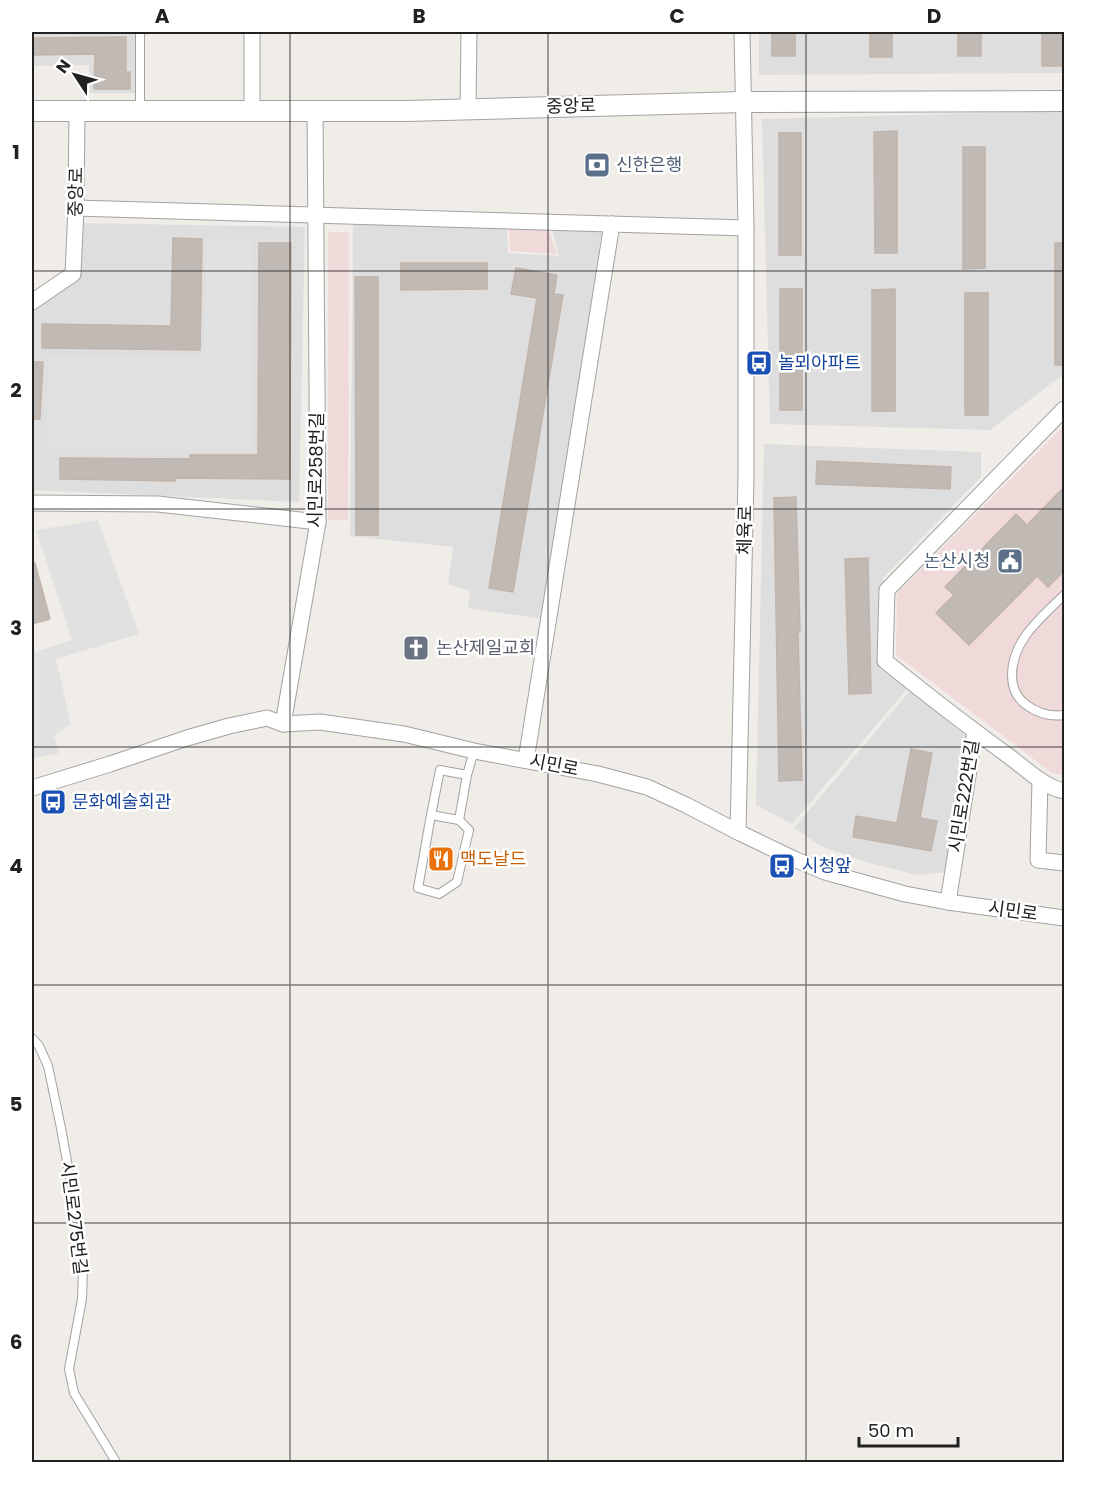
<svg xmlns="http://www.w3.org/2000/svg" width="1096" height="1494" font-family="Poppins,'Noto Sans KR',sans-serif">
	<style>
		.residential { fill: #dfdede }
		.commercial { fill: #f0d9d9 }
		.parking { fill: #e1e1e1 }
		.building { fill: #c1b9b4; stroke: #c1b4ab; stroke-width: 1.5 }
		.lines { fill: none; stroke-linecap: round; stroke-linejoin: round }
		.service-casing { stroke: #a2a2a2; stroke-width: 10 }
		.minor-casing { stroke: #a2a2a2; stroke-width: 17 }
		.tertiary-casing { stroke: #a2a2a2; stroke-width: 22 }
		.service { stroke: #fff; stroke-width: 8 }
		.minor { stroke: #fff; stroke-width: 15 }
		.tertiary { stroke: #fff; stroke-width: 20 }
		.grid { fill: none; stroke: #212121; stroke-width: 1.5; stroke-opacity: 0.55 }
		.labels { text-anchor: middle; stroke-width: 5; stroke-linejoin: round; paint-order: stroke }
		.street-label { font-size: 18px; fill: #212121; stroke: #fff }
		.service-label { font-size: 18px; fill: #4e5e75; stroke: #fff; text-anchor: start }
		.transit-label { font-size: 18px; fill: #164399; stroke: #fff; text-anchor: start }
		.worship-label { font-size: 18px; fill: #5b616d; stroke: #fff; text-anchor: start }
		.food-label { font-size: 18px; fill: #c56008; stroke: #fff; text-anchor: start }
		.neatline { fill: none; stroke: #212121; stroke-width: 2 }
		.grid-label { font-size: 20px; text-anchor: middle; font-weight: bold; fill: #212121 }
	</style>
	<rect width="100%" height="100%" fill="#f0ede8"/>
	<g class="residential">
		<polygon points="32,32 136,32 136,93 89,93 89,65 32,66"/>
		<polygon points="759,32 1064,32 1064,73 759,75"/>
		<polygon points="1064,111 1064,374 990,430 770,424 762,119"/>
		<polygon points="81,223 305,227 299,502 32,490 32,309 78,277"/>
		<polygon points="353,224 507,227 508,253 559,256 552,229 602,231 543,619 468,608 470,591 448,584 453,547 350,536"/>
		<polygon points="764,444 981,452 981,477 883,578 878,667 907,689 792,824 756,805"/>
		<polygon points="910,691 967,737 947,872 917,875 865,862 821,846 794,828"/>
	</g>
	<g class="commercial">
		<polygon points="509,227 549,230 557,254 510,251"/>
		<polygon points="328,232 349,232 348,520 328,520"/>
		<polygon points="1064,426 1064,775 1052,773 896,655 897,593"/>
	</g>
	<g class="parking">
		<polygon points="206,239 253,239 252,450 47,449 48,356 205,356"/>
		<polygon points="98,520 139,634 56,659 71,724 54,736 59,753 32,759 32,653 72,640 36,530"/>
	</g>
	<g class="building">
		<rect x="772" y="32" width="23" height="24"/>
		<rect x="870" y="32" width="22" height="25"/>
		<rect x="958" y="32" width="23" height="24"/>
		<rect x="1042" y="32" width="23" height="34"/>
		<polygon points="126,37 126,72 130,72 130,89 94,89 95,54 32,55 32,38"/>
		<polygon points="897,131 897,253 875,253 874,132"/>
		<rect x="779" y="133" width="22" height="122"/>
		<polygon points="963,147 985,147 985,268 963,269"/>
		<polygon points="173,238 202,239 200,350 42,348 42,324 171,326"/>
		<polygon points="259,243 291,243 290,479 175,478 175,481 60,479 60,458 190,459 190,455 258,455"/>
		<rect x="1055" y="243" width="10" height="122"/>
		<polygon points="401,263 487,263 487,289 401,290"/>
		<polygon points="516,268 557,275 554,294 563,295 513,592 489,588 537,298 511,294"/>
		<polygon points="355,277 378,277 378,535 356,535"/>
		<rect x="780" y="289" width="22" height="121"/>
		<polygon points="895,289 895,411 872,411 872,290"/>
		<rect x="965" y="293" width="23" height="122"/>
		<polygon points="32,362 43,362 40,419 32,419"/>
		<polygon points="817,461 951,467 950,489 816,484"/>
		<polygon points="1065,486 1065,570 1048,587 1037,576 969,645 936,613 954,595 945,587 1016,514 1027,525"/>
		<polygon points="796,497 800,632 798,632 802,780 779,781 774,498"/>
		<polygon points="868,558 871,693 849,694 845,559"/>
		<polygon points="32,563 35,563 50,619 32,624"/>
		<polygon points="911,749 932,753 920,818 937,821 931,851 853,837 856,816 897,823"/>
	</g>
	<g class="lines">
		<defs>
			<g id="service">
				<polyline points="140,32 140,110"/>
				<path d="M1064,595C1042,617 1012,640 1012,675C1012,687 1016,697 1025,704C1037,713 1050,717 1064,715"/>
				<polyline points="467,775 440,770 431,815 459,820 467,775 474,751"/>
				<polyline points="431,815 418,888 439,894 457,882 469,830 459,820"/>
				<polyline points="32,1038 39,1046 48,1066 61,1128 81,1239 83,1270 82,1299 69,1369 74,1393 116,1462"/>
			</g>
			<g id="minor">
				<polyline points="252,32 252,111"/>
				<polyline points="468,109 469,32"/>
				<polyline points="76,208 746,228"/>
				<polyline points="32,302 73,274 76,208 77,111"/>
				<path d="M1064,409L887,590L885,661C926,694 967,726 1010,757C1026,769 1044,787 1064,791"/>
				<polyline points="32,503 158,504 318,522"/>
				<polyline points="283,724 318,522 315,111"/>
				<polyline points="526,760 612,224"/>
				<polyline points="1040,780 1038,860 1064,863"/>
				<polyline points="32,788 110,764 187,738 229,726 267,718 283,724 320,722 404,734 474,751 598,774 647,787 686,805 738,832 794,859 825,872 905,894 948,902 1064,918"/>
				<polyline points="738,832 746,477 746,228 742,32"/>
				<polyline points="948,902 975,732"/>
			</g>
			<polyline id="tertiary" points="32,111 407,111 743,102 1064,101"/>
		</defs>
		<use href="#service" class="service-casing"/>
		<use href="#minor" class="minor-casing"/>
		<use href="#tertiary" class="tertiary-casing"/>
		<use href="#service" class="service"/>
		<use href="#minor" class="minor"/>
		<use href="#tertiary" class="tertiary"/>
	</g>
	<path class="grid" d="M290,32V1462M548,32V1462M806,32V1462M32,271H1064M32,509H1064M32,747H1064M32,985H1064M32,1223H1064"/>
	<defs>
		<symbol id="bank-square" viewBox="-11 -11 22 22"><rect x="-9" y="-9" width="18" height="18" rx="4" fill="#5c6f8a" stroke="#fff"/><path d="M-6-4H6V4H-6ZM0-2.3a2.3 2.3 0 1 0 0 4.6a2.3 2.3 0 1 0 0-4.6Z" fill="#fff"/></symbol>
		<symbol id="bus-square" viewBox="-11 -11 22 22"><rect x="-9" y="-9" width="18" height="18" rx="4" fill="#1a4fb4" stroke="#fff"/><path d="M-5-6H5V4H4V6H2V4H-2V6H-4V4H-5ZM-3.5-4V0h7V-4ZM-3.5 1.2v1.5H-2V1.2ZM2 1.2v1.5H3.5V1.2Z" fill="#fff"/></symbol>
		<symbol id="civic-square" viewBox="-11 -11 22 22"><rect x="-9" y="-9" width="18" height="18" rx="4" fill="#5c6f8a" stroke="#fff"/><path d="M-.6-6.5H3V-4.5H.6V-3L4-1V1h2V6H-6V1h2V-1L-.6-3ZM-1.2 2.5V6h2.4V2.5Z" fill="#fff"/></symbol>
		<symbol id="church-square" viewBox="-11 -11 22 22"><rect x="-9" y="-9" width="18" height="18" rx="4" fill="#6b7280" stroke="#fff"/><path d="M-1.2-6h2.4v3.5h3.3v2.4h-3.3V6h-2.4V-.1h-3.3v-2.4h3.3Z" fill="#fff"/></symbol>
		<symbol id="restaurant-square" viewBox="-11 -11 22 22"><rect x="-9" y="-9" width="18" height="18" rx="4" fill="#e8710a" stroke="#fff"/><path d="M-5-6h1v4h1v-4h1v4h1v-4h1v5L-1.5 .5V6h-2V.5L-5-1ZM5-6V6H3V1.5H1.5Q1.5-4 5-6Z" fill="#fff"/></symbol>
	</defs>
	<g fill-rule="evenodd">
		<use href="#bank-square" x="582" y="150" width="30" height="30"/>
		<use href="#bus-square" x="744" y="348" width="30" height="30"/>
		<use href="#civic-square" x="995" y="546" width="30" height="30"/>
		<use href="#church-square" x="401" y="633" width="30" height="30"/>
		<use href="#bus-square" x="38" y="787" width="30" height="30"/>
		<use href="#restaurant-square" x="426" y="844" width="30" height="30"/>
		<use href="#bus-square" x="767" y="851" width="30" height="30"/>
	</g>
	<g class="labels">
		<g class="street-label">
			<text transform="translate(571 106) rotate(-1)" y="6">중앙로</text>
			<text transform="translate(76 192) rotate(-89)" y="6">중앙로</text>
			<text transform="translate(316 470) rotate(-89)" y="6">시민로258번길</text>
			<text transform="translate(745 530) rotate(-89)" y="6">체육로</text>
			<text transform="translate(554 765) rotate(11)" y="6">시민로</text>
			<text transform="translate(964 796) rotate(-81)" y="6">시민로222번길</text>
			<text transform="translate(1013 911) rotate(8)" y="6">시민로</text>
			<text transform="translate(74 1218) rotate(83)" y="6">시민로275번길</text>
		</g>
		<g class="service-label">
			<text x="616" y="171">신한은행</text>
			<text x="990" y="567" text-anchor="end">논산시청</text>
		</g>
		<g class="transit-label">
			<text x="778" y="369">놀뫼아파트</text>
			<text x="72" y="808">문화예술회관</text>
			<text x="802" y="872">시청앞</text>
		</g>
		<g class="worship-label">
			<text x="436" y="654">논산제일교회</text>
		</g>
		<g class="food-label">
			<text x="460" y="865">맥도날드</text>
		</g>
	</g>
	<rect width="1096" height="1494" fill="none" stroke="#ffffff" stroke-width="66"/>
	<g transform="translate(75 75) rotate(306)" stroke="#ffffff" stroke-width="4.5" paint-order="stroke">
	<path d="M0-4.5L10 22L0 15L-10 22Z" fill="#212121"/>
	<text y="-9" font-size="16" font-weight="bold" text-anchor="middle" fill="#212121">N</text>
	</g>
	<path d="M859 1437v9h99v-9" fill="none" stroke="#212121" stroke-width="3"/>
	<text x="868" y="1437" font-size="18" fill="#212121" stroke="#ffffff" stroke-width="4.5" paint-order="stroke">50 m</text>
	<rect x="33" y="33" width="1030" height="1428" class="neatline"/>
	<g class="grid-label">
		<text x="162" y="23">A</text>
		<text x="419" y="23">B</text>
		<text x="677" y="23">C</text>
		<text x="934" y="23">D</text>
		<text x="16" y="159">1</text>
		<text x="16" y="397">2</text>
		<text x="16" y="635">3</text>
		<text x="16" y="873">4</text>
		<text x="16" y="1111">5</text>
		<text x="16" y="1349">6</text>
	</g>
</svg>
